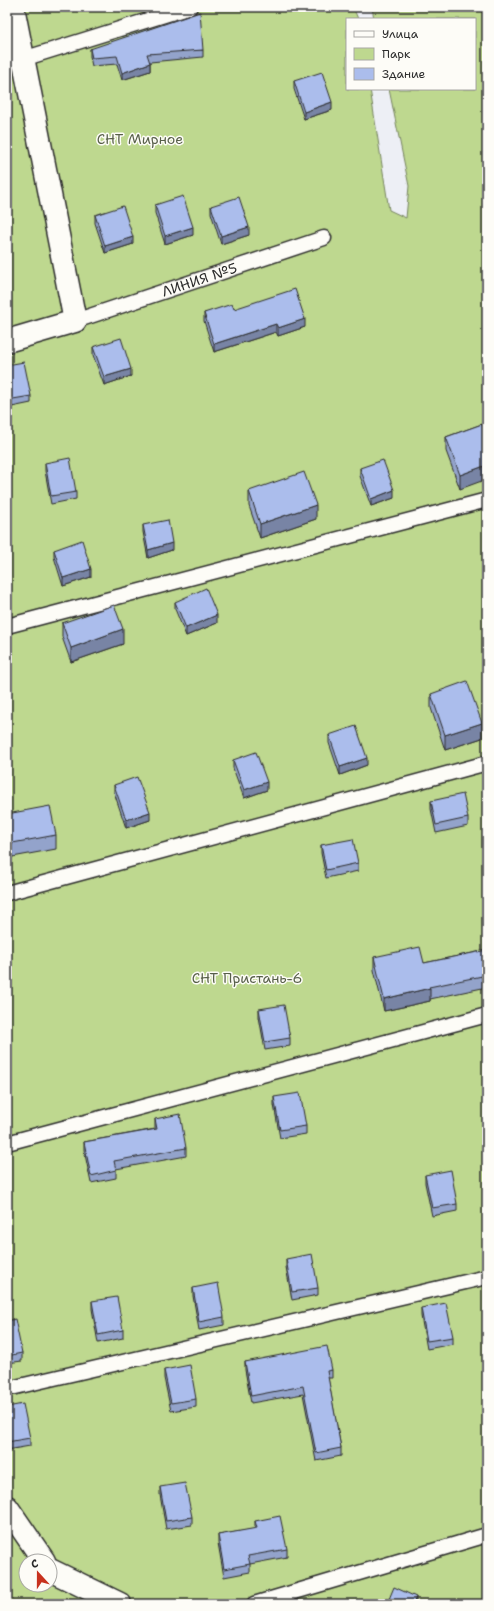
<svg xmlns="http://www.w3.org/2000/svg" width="494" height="1611" font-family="'Shantell Sans',sans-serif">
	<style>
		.green { fill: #bed88f; stroke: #74825d; fill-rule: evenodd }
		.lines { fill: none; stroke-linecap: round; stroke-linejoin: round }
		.service-casing { stroke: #2b2b2b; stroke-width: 17 }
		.minor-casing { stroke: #2b2b2b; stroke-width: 25 }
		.service { stroke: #fdfcf7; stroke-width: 14 }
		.minor { stroke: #fdfcf7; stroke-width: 22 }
		.wall { fill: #93a3cb; stroke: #2b2b2b }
		.shaded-wall { fill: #7884a5; stroke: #2b2b2b }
		.building { fill: #abbdec; stroke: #2b2b2b }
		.labels { text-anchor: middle; stroke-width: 3; stroke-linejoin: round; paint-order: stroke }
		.park-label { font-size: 14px; fill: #575f49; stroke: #fdfcf7 }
		.street-label { font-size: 14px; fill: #2b2b2b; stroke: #fdfcf7 }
	</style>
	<rect width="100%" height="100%" fill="#edeff5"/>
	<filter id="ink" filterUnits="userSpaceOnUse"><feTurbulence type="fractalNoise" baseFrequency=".025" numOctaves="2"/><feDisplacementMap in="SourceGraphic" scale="8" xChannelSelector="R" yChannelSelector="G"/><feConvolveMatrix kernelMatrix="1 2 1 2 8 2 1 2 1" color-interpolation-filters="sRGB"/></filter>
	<g filter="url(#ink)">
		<path class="green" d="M7,7H353L358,19H347V89H370L389,210L406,218L409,186L389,89H475V19H374L372,7H487V1604H7ZM26,1561H50V1585H26Z"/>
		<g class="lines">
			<defs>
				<g id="service">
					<polyline points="7,61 23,59 190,7"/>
					<path id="s1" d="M75,321L324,238"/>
					<polyline points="7,626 487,500"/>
					<polyline points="7,893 487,763"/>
					<polyline points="7,1143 487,1015"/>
					<polyline points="7,1389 487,1277"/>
					<polyline points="254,1604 487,1535"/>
				</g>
				<g id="minor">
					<polyline points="7,341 75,321 13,7"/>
					<polyline points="7,1507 44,1561"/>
					<polyline points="50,1570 120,1604"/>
				</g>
			</defs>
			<use href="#service" class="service-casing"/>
			<use href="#minor" class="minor-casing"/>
			<use href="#service" class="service"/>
			<use href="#minor" class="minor"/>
		</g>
		<g class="wall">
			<polygon points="90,49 203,50 203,57 150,62 150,71 122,80 117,64 92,66 90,57"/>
			<polygon points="294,81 332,110 304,119 294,89"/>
			<polygon points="155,205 193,235 165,244 155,213"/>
			<polygon points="211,206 249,235 221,244 211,213"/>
			<polygon points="95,215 133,244 105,253 95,223"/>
			<polygon points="234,309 305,327 278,336 276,332 214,352 204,321 204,313"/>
			<polygon points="93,347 131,376 104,385 93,355"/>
			<polygon points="7,365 31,396 31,403 7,408"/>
			<polygon points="482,424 460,489 446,451 446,437"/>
			<polygon points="45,463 76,492 76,499 51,504 45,471"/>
			<polygon points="360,468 394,498 371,506 360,476"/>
			<polygon points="249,491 316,519 260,538 249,506"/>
			<polygon points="143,525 172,550 148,558 143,532"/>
			<polygon points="54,550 91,577 63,586 54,557"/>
			<polygon points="175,602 217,623 186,636 175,609"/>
			<polygon points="62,623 123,644 71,662 62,637"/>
			<polygon points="431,694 482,738 445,750 431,708"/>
			<polygon points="329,735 367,765 340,775 329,743"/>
			<polygon points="233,760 267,790 244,798 233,768"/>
			<polygon points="114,785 150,820 126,828 114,792"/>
			<polygon points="431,801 468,818 468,826 436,833 431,809"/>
			<polygon points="7,814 56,835 56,849 7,858"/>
			<polygon points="321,845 358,863 358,871 326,878 321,853"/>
			<polygon points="487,950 487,987 430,999 430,1001 384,1011 374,970 374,957 424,963"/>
			<polygon points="259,1009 290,1038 290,1046 265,1050 259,1017"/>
			<polygon points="274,1097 306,1126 306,1134 280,1138 274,1105"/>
			<polygon points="155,1119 186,1148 186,1156 116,1169 116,1178 91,1183 84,1150 84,1142 155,1129"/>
			<polygon points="425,1175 457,1204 457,1211 432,1216 425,1183"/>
			<polygon points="286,1259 318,1288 318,1295 292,1300 286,1267"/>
			<polygon points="193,1288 224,1317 224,1325 199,1330 193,1296"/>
			<polygon points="92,1301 123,1330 123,1338 98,1343 92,1309"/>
			<polygon points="421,1308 453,1337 453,1344 427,1349 421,1316"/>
			<polygon points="7,1321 22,1353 22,1361 7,1363"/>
			<polygon points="245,1362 332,1370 332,1378 328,1378 341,1448 341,1456 316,1461 303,1394 251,1403 245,1370"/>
			<polygon points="164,1370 196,1399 196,1407 171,1411 164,1378"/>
			<polygon points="7,1407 30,1438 30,1446 7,1450"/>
			<polygon points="160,1487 192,1517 192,1525 166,1529 160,1495"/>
			<polygon points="255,1521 287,1549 287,1557 250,1564 250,1572 224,1577 218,1543 218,1535 255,1529"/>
		</g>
		<g class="shaded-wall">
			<polygon points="150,63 150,71 122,80 122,73"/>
			<polygon points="332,102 332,110 304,119 304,112"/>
			<polygon points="193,227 193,235 165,244 165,236"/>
			<polygon points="249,227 249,235 221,244 221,236"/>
			<polygon points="133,237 133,244 105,253 105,246"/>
			<polygon points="305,319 305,327 278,336 278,328"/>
			<polygon points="276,324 276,332 214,352 214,344"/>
			<polygon points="131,369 131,376 104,385 104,377"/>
			<polygon points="487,465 487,479 460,489 460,475"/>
			<polygon points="394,490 394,498 371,506 371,499"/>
			<polygon points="316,505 316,519 260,538 260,524"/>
			<polygon points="172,543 172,550 148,558 148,550"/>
			<polygon points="91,569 91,577 63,586 63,578"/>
			<polygon points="217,615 217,623 186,636 186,628"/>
			<polygon points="123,629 123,644 71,662 71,648"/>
			<polygon points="482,723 482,738 445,750 445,735"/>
			<polygon points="367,758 367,765 340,775 340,767"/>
			<polygon points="267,782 267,790 244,798 244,790"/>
			<polygon points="150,812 150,820 126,828 126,820"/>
			<polygon points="430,988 430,1001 384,1011 384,999"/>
			<polygon points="416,1597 416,1604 413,1604"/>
		</g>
		<g class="building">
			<polygon points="200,12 203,50 147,54 150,63 122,73 117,56 92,58 90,49"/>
			<polygon points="322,72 332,102 304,112 294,81"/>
			<polygon points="183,196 193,227 165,236 155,205"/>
			<polygon points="239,197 249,227 221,236 211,206"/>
			<polygon points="123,206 133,237 105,246 95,215"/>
			<polygon points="295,289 305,319 278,328 276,324 214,344 204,313 232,304 234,309"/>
			<polygon points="121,338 131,369 104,377 93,347"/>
			<polygon points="24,362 31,396 7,400 7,365"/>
			<polygon points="482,424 487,436 487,465 460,475 446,437"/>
			<polygon points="70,458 76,492 51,496 45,463"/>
			<polygon points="383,460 394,490 371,499 360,468"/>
			<polygon points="304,472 316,505 260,524 249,491"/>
			<polygon points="168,520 172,543 148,550 143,525"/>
			<polygon points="82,540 91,569 63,578 54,550"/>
			<polygon points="206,588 217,615 186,628 175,602"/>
			<polygon points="114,605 123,629 71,648 62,623"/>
			<polygon points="467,681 482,723 445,735 431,694"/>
			<polygon points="356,726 367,758 340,767 329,735"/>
			<polygon points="256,752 267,782 244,790 233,760"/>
			<polygon points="137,777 150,812 126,820 114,785"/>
			<polygon points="463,794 468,818 436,825 431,801"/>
			<polygon points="50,806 56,835 7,844 7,814"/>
			<polygon points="353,839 358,863 326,870 321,845"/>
			<polygon points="420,947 424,963 487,950 487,975 429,987 430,988 384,999 374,957"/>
			<polygon points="284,1005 290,1038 265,1042 259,1009"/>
			<polygon points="300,1093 306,1126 280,1130 274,1097"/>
			<polygon points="180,1114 186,1148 114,1161 116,1170 91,1176 84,1142 157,1129 155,1119"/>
			<polygon points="451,1170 457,1204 432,1208 425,1175"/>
			<polygon points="312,1254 318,1288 292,1292 286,1259"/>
			<polygon points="218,1283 224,1317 199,1322 193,1288"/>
			<polygon points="117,1297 123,1330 98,1335 92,1301"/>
			<polygon points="446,1303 453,1337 427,1341 421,1308"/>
			<polygon points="15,1319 22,1353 7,1356 7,1321"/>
			<polygon points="327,1346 332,1370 327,1371 341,1448 316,1453 303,1386 251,1396 245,1362"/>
			<polygon points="190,1365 196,1399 171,1403 164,1370"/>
			<polygon points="23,1404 30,1438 7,1442 7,1407"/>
			<polygon points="185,1483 192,1517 166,1521 160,1487"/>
			<polygon points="280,1516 287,1549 248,1556 250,1564 224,1569 218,1535 257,1528 255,1521"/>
			<polygon points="394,1587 416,1597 413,1604 387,1604"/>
		</g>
	</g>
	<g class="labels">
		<g class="park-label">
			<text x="140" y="144">СНТ Мирное</text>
			<text x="247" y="983">СНТ Пристань-6</text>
		</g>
		<g class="street-label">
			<text dy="5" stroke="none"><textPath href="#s1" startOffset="131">ЛИНИЯ №5</textPath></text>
		</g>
	</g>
	<rect width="494" height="1611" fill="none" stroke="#fdfcf7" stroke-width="24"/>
	<rect x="12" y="12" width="470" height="1587" fill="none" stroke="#2b2b2b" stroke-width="1.5" filter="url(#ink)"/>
	<rect x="346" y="18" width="130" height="72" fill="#fdfcf7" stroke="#a9a8a5"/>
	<rect x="354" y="31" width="20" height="6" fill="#fdfcf7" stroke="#a9a8a5"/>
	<text x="382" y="38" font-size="12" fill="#2b2b2b">Улица</text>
	<rect x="354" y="48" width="20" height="12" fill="#bed88f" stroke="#a9a8a5"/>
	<text x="382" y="58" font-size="12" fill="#2b2b2b">Парк</text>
	<rect x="354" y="68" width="20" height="12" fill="#abbdec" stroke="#a9a8a5"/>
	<text x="382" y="78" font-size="12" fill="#2b2b2b">Здание</text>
	<g transform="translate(38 1573) rotate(339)"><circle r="19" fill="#fdfcf7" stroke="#a9a8a5"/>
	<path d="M0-3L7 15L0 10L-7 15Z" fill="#c8321e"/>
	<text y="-6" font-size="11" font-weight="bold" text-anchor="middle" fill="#2b2b2b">С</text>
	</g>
</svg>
